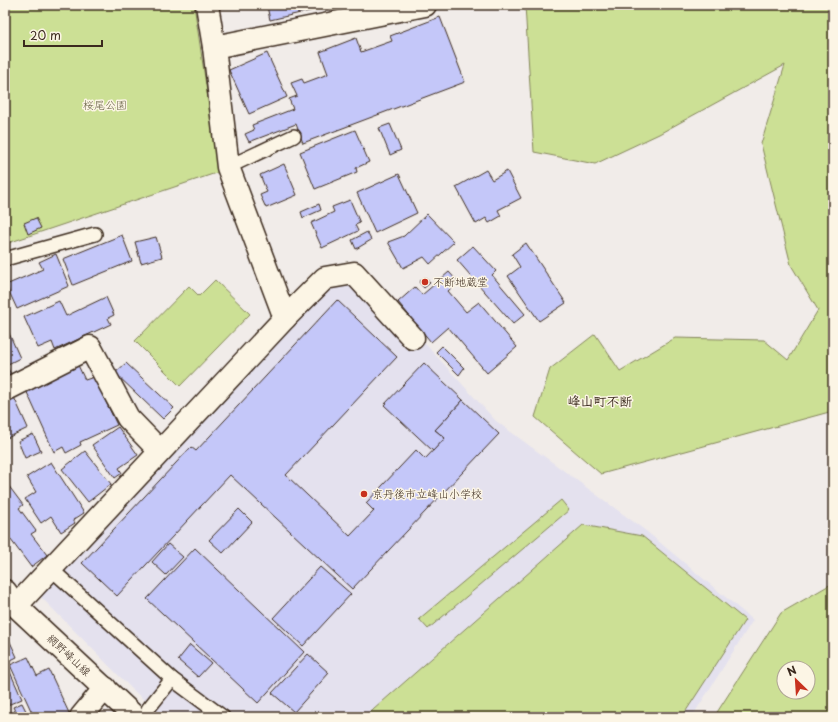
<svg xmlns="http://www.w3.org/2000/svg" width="838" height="722" font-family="'Playpen Sans','Klee One',sans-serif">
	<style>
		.built { fill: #e4e1ee }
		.green { fill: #cce095; stroke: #84855a; fill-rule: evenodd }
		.building { fill: #c4c7f9; stroke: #3b2a1e }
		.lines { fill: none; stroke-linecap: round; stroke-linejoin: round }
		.lane-casing { stroke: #3b2a1e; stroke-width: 16 }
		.street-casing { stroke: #3b2a1e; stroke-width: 25 }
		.primary-casing { stroke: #3b2a1e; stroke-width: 25 }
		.lane { stroke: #fcf5e5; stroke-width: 13 }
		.street { stroke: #fcf5e5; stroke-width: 22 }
		.primary { stroke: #fcf5e5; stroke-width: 22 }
		.poi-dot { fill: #c8321e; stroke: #fcf5e5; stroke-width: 1.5 }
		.labels { text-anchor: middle; stroke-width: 3; stroke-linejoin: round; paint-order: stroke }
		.park-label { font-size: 11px; fill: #5f583c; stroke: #fcf5e5 }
		.poi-label { font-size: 11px; fill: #3b2a1e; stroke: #fcf5e5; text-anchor: start }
		.street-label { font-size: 11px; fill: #3b2a1e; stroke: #fcf5e5 }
		.quarter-label { font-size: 13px; font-weight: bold; fill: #3b2a1e; stroke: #fcf5e5 }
	</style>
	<rect width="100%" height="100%" fill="#f1ece9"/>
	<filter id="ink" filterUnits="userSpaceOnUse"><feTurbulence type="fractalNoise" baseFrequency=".025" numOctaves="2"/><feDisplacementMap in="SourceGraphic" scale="8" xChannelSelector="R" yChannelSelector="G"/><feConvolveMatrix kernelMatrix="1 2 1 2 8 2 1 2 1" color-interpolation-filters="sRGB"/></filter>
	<g filter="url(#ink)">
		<polygon class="built" points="350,283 418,336 496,421 646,531 753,620 692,717 163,717 132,689 40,596 328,288"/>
		<g class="green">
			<polygon points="5,5 194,5 219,172 5,244"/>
			<polygon points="525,5 833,5 833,411 601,474 535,417 550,369 595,334 620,371 675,338 764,340 788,360 818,310 791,265 761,144 785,65 659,134 595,164 534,152"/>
			<polygon points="215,280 250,314 180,386 135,341 189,286 199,296"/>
			<polygon points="561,500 569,510 428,629 419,619"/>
			<polygon points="583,525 642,536 745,620 682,717 365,717"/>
			<path d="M833,583V717H714L781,613ZM784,668H808V692H784Z"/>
		</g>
		<g class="building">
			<polygon points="272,5 335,5 270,20 267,6"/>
			<polygon points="440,17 465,82 303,143 296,124 249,142 245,134 254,130 252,125 293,109 289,99 297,96 291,83 302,79 304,83 328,74 320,52 356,38 361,52 392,41 390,36"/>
			<polygon points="267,53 287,97 249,114 229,70"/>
			<polygon points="390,124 401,150 390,155 379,128"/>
			<polygon points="355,130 369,162 356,168 357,172 315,189 300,152"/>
			<polygon points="284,164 297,195 266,208 260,195 267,192 260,175"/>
			<polygon points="486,170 492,180 507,171 521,198 498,210 501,216 489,223 486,218 476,224 456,187"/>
			<polygon points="399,174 417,213 375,233 357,193"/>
			<polygon points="350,200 360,223 355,225 358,231 322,248 311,223 334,212 332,207"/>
			<polygon points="319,204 321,210 303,218 301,212"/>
			<polygon points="427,214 454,242 430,264 424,257 403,268 388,242 404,236"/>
			<polygon points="36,218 41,228 28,234 24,223"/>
			<polygon points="367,232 371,240 356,249 352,240"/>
			<polygon points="122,235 132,261 73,285 63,259"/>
			<polygon points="156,237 162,257 141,263 135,242"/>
			<polygon points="526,243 566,303 539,321 508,276 520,267 512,254"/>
			<polygon points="473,246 496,271 492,275 525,314 513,324 457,260"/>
			<polygon points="56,254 69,286 17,309 6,285 43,269 39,262"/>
			<polygon points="449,272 458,282 448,291 466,312 479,302 517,347 487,373 448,327 431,342 398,302 415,287 422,295"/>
			<polygon points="425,277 430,283 424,288 419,282"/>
			<polygon points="106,297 114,315 108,318 111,324 55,350 52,342 38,348 24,317 59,301 66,316"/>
			<polygon points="337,300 397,357 286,475 350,536 374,511 366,503 416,450 425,459 445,438 435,430 463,400 499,434 352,589 230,475 117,596 82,563 191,447 196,451"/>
			<polygon points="8,331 20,358 6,365 12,376 5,379 5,332"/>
			<polygon points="442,346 464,368 459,375 436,352"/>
			<polygon points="77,363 85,380 94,377 117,425 80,442 81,445 66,453 63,447 54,452 25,388"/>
			<polygon points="126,363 174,408 163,419 115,373"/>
			<polygon points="424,363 463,400 435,430 445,438 433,451 384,405"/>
			<polygon points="13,395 28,428 5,439 5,398"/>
			<polygon points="118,427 138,455 119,468 122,473 115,478 92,445"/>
			<polygon points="33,434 41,451 25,458 18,441"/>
			<polygon points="85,451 111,484 88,502 62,469"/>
			<polygon points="51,462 84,513 73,520 75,523 61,532 51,516 41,523 25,499 36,492 27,477"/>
			<polygon points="5,481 23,505 19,508 36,531 31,534 47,555 31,567 5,532"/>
			<polygon points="239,509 252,522 223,553 209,540"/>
			<polygon points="168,544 183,557 166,575 152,562"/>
			<polygon points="195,548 304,652 258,703 147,599"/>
			<polygon points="320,567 351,594 303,646 273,618"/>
			<polygon points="5,631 17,657 5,663"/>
			<polygon points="190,645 211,663 198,677 178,660"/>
			<polygon points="308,654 329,673 294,712 272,693"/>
			<polygon points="28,657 37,676 49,670 69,713 60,717 34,717 10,665"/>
			<polygon points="7,665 22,699 5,706 5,666"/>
			<polygon points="22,703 29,717 6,717 16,713 13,707"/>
		</g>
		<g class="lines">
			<defs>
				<g id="lane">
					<polyline points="228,167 294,136"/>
					<polyline points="5,259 95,234"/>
					<polyline points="50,568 172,679 223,717"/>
					<polyline points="148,709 172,679"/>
				</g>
				<g id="street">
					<polyline points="214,47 425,5"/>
					<polyline points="285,318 325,278 354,273 413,338"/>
					<polyline points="5,390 90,347 128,418 160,451"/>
					<polyline points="16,606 285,318 228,167 214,47 207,5"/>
					<polyline points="81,717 105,688"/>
				</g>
				<polyline id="primary" points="5,591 16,606 135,717"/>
			</defs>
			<use href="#lane" class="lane-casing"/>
			<use href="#street" class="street-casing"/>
			<use href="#primary" class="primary-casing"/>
			<use href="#lane" class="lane"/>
			<use href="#street" class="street"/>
			<use href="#primary" class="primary"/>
		</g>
	</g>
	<g class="poi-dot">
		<circle cx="425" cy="282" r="4"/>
		<circle cx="364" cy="494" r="4"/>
	</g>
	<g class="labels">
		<g class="park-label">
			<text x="105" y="109">桜尾公園</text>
		</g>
		<g class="poi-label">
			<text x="433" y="286">不断地蔵堂</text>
			<text x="372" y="498">京丹後市立峰山小学校</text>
		</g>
		<g class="street-label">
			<text transform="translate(69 655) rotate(43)" y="4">網野峰山線</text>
		</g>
		<g class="quarter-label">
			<text x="600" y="406">峰山町不断</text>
		</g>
	</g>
	<rect width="838" height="722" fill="none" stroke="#fcf5e5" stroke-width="20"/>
	<rect x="10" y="10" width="818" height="702" fill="none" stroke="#3b2a1e" stroke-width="1.5" filter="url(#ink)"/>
	<g transform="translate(796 680) rotate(335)"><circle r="19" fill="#fcf5e5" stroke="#afa495"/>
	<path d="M0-3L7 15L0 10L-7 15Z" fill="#c8321e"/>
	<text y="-6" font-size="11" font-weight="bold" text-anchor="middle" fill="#3b2a1e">N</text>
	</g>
	<path d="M24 40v6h78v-6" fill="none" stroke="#3b2a1e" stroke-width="2"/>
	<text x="30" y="40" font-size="12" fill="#3b2a1e" stroke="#fcf5e5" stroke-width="3" paint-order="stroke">20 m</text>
</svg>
